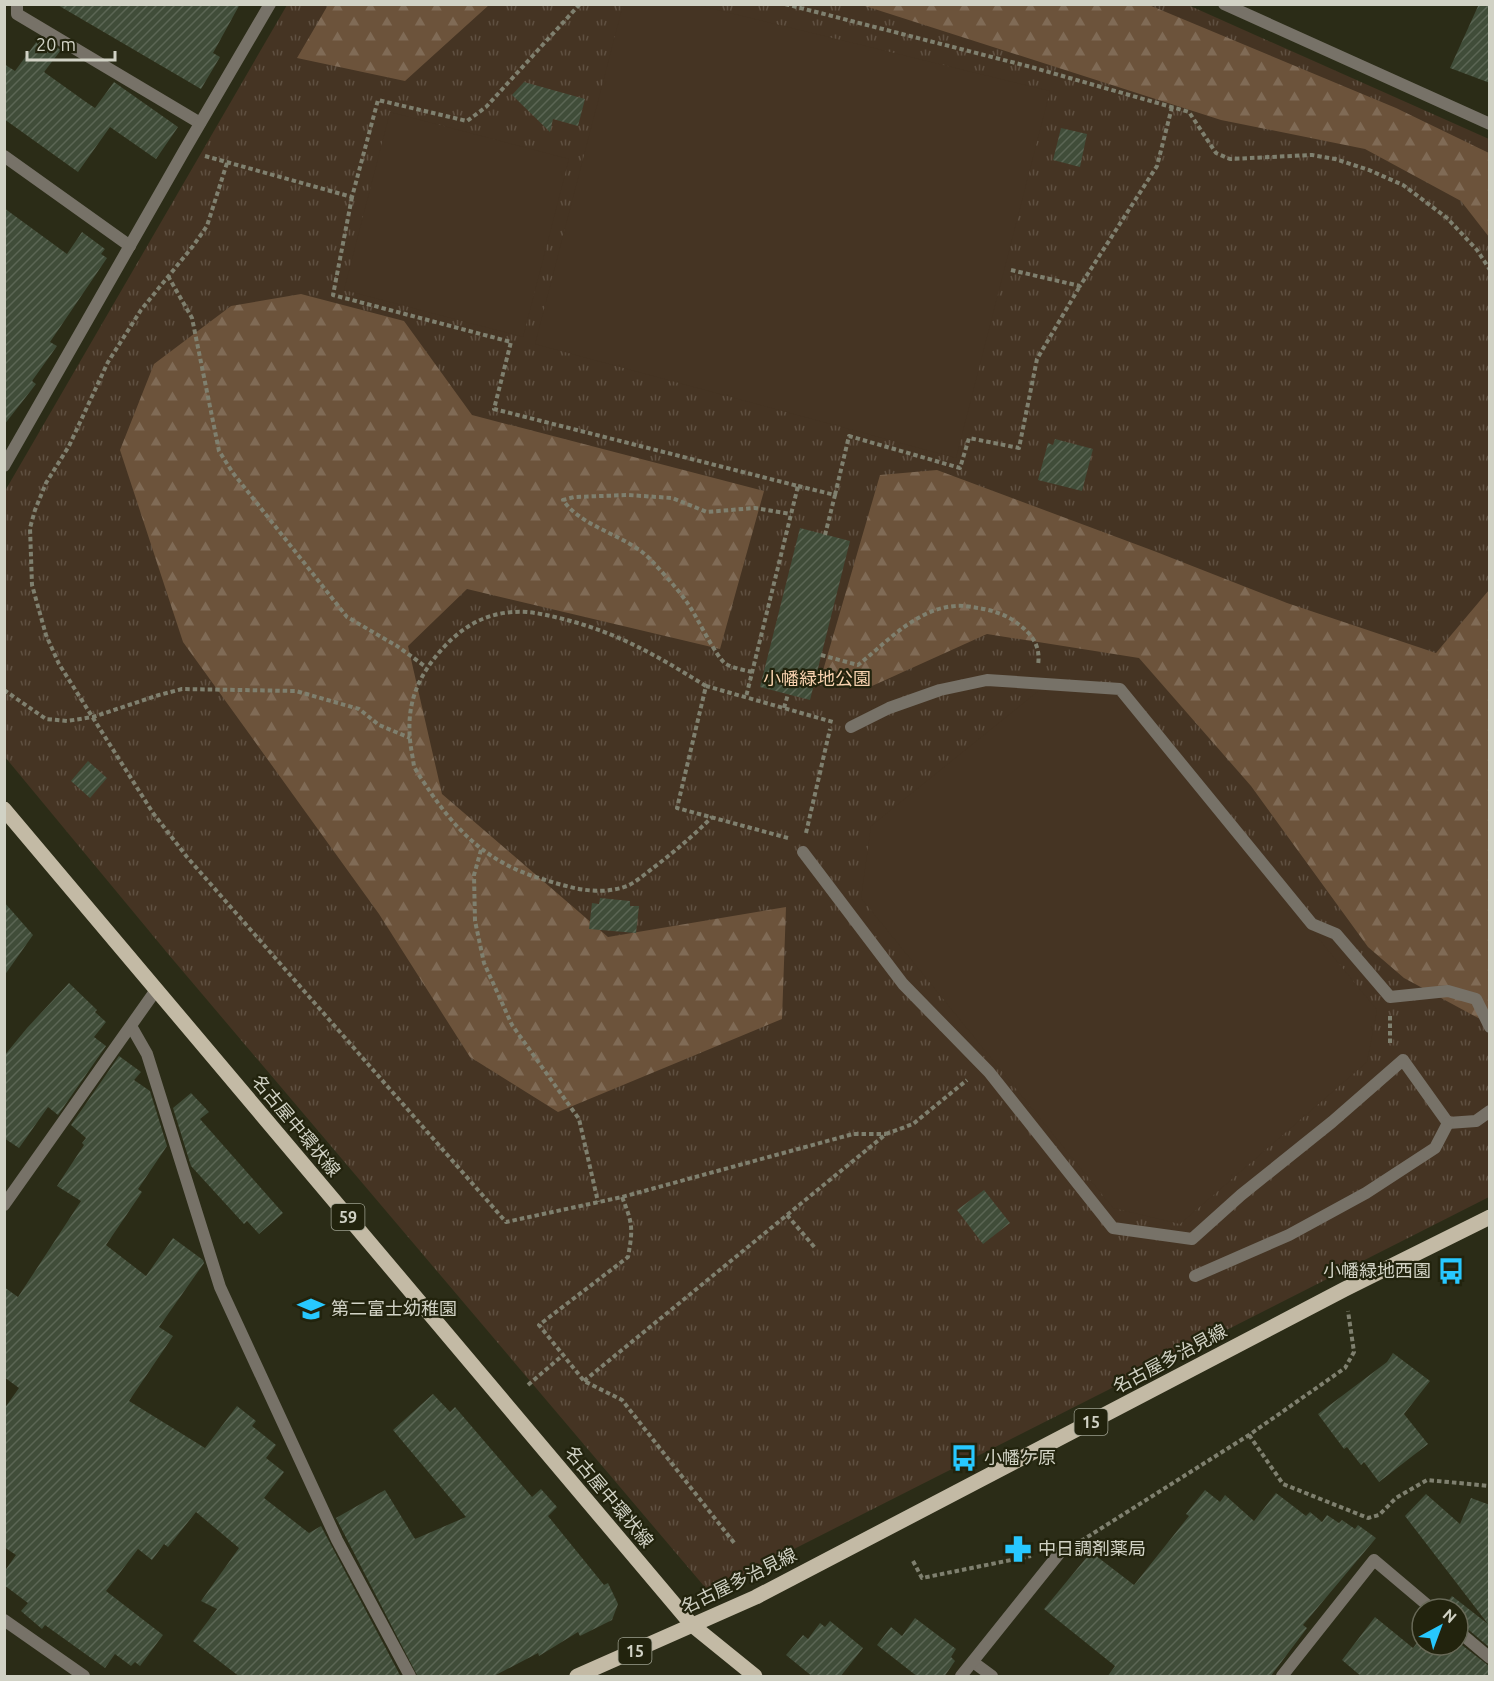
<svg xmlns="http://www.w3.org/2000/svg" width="1494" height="1681" font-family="Ubuntu,'Noto Sans JP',sans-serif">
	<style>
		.grass { fill: url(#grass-tufts) }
		.forest { fill: url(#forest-firs) }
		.pitch { fill: #453423 }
		.building { fill: url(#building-hatch) }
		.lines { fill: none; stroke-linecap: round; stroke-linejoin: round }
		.path { stroke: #7f806f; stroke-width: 4; stroke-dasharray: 4.5 3; stroke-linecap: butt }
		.lane { stroke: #777268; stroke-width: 12 }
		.street { stroke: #777268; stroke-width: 12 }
		.primary { stroke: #c3baa5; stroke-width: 15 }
		.labels { text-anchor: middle; stroke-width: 4.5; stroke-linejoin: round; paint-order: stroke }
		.shield { fill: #22230d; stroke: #9c9e8e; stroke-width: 1.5 }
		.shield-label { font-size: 16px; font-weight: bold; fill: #d1d2c5 }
		.park-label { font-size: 18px; fill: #f8d2af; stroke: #22230d }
		.street-label { font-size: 18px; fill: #d1d2c5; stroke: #22230d }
		.poi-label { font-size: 18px; fill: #d1d2c5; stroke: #22230d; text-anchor: start }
	</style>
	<defs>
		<pattern id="grass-tufts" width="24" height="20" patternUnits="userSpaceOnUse" patternTransform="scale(1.5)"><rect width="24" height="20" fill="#453423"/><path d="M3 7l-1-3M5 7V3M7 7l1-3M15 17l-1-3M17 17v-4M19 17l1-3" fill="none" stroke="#5f5041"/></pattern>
		<pattern id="forest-firs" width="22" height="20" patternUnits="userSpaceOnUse" patternTransform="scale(1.5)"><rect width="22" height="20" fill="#6c533b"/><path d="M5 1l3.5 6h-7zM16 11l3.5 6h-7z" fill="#806b56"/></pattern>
		<pattern id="building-hatch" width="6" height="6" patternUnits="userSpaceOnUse" patternTransform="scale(1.5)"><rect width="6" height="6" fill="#404d39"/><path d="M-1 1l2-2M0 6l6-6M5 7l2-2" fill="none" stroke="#5b6654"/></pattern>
	</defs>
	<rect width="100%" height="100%" fill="#2b2c17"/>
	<polygon class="grass" points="287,5 1188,5 1489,139 1489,1197 709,1592 169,955 5,757 5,491"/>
	<g class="forest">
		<polygon points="328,5 328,4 489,5 405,81 297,58"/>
		<polygon points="862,5 1149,5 1396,108 1489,153 1489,237 1461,201 1365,149 1221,120"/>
		<polygon points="301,294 404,321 472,415 764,491 720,649 467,589 408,646 442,794 608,937 786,907 782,1019 558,1112 470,1057 379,914 183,642 120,450 154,364 231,306"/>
		<polygon points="937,470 1154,551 1287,603 1436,653 1489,590 1489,1015 1480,1019 1404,978 1368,947 1251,786 1139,658 987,634 872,686 822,674 880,475"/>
	</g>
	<g class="pitch">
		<polygon points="623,5 697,5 1050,91 956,458 535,344"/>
		<polygon points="390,112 569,159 523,337 344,290"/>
		<polygon points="1052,680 1112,686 1377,1010 1367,1062 1180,1224 1113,1208 861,898 871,826"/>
	</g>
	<g class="building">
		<polygon points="56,4 240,4 213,53 220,57 201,89"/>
		<polygon points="1479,4 1490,4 1490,83 1450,68"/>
		<polygon points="40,37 61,50 44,72 86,102 95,108 114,82 178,127 156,159 110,127 78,172 4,119 4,64 15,71"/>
		<polygon points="524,82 585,99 578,126 553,119 550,132 512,95"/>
		<polygon points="1061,128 1087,134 1080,167 1053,160"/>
		<polygon points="4,208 67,254 82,232 105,249 101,254 107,258 50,342 57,346 32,381 36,384 4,425"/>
		<polygon points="1055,439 1093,449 1082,491 1038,480 1048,443 1053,445"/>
		<polygon points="800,528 850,541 810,700 760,687"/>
		<polygon points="88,761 107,778 90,798 71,781"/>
		<polygon points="600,898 630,901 630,906 639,906 636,933 589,929 592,903 599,904"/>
		<polygon points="4,902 33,935 4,976"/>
		<polygon points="69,983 97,1010 95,1012 106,1022 94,1037 106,1046 58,1115 48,1107 19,1148 4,1138 4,1056 27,1028"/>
		<polygon points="119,1056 141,1072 134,1080 150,1091 167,1146 138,1189 142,1192 106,1245 146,1276 173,1238 203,1260 204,1263 159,1327 173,1336 129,1401 205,1448 237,1406 256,1421 252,1426 276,1445 266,1458 284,1472 264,1498 309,1533 321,1526 401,1677 240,1677 193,1641 217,1609 201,1601 239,1548 196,1512 168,1547 164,1544 152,1560 138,1549 106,1591 163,1635 140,1666 135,1662 131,1666 115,1654 105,1668 45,1625 42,1629 21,1611 28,1603 4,1585 4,1572 16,1555 4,1547 4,1409 19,1388 4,1377 4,1287 18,1297 81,1201 57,1186 84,1145 82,1143 86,1138 71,1125"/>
		<polygon points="191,1093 209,1112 200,1119 283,1213 259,1234 247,1221 244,1224 191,1166 173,1108"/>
		<polygon points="984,1190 1010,1223 983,1244 957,1210"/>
		<polygon points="1393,1353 1430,1381 1404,1414 1428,1444 1379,1482 1364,1462 1361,1465 1347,1447 1344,1449 1318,1414 1387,1362"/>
		<polygon points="433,1394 450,1412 455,1407 532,1497 541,1489 557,1507 548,1516 604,1585 608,1583 618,1604 612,1620 580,1636 578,1632 539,1656 538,1653 492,1677 418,1677 336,1518 385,1490 415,1539 466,1517 393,1430"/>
		<polygon points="1205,1490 1220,1502 1225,1495 1254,1521 1276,1493 1306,1516 1310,1512 1322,1522 1327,1515 1339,1523 1342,1520 1355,1529 1358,1525 1376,1538 1303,1625 1307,1628 1270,1677 1107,1677 1115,1666 1044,1609 1091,1552 1134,1585 1189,1516 1186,1514"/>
		<polygon points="1426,1494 1460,1524 1471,1498 1490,1505 1489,1647 1463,1625 1458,1623 1458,1609 1442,1609 1452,1596 1488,1624 1405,1516"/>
		<polygon points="1375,1617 1413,1648 1422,1636 1422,1645 1458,1645 1458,1642 1489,1666 1489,1677 1362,1677 1342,1660"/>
		<polygon points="915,1618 956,1649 951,1657 955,1661 944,1677 918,1677 877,1645 891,1627 902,1636"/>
		<polygon points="830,1621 863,1648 840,1677 813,1677 786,1655 803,1635 808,1639 820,1623 825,1627"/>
	</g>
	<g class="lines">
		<g class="path">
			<polyline points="785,4 1031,67 1189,112 1216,153 1230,159 1312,155 1335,159 1369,170 1403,185 1447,218 1477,250 1490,270"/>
			<polyline points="205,156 352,197 378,100 467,121 486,107 580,4"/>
			<polyline points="227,163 207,226 193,246 141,310 108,362 69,446 46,483 35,510 30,528 32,585 46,635 59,664 153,813 187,857 506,1222 622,1197 853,1134 886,1134"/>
			<polyline points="352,197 333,295 511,342 494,409 798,486 746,697"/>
			<polyline points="1011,270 1080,286 1157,166 1172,107"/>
			<polyline points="168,276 192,318 219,451 233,473 347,617 397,646 426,667"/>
			<polyline points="798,486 835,495 825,535"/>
			<polyline points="835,495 849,436 960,468 969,438 1019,448 1037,359 1080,286"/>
			<path d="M821,655L858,665C887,642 916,609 955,606C963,605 971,607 978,608C992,610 1007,615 1017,623C1032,634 1041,646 1038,665"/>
			<path d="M752,672C744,670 733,668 726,664C716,658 696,614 686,601C676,587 662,572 650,559C625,534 582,528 563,500L574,497L628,495L672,498L707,512L755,508L791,514"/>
			<path d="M706,686C657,656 619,633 563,619C551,616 539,613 527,612C492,610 466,623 443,648C416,678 405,707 411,748C412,753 413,760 414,766C418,775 426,785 431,793C459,834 490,863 539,878C568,887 597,897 627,886C636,882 645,874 653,868C674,852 693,836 712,817"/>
			<polyline points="4,690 46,719 67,721 93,717 159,695 182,689 296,691 359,709 379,725 410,738"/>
			<polyline points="784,708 788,694"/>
			<polyline points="806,833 830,729"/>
			<polyline points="788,838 677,808 706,686 833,722"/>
			<polyline points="481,850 474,875 475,921 484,963 512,1025 579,1119 598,1202"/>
			<polyline points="1390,1016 1390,1045"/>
			<path d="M622,1197C633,1224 633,1229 628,1257L539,1325L584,1381L622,1400L735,1544"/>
			<polyline points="787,1215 816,1249"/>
			<polyline points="584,1381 886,1134 913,1124 967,1080"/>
			<polyline points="528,1385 563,1355"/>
			<polyline points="1249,1435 1283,1484 1368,1518 1379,1515 1396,1498 1427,1480 1490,1486"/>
			<polyline points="1081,1541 1249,1435 1345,1368 1354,1352 1348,1311"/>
			<polyline points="913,1561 922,1578 1031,1556"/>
		</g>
		<g class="lane">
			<polyline points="851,727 889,708 940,690 987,680 1120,689 1312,924 1336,934 1390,997 1448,991 1476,999 1490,1027"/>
			<polyline points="803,852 903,984 989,1072 1113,1228 1192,1239 1241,1195 1332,1122 1403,1060 1448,1123 1476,1121 1490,1111"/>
			<polyline points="1195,1276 1289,1235 1366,1193 1435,1148 1448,1123"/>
		</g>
		<g class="street">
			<polyline points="17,4 17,14 200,123"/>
			<polyline points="1224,4 1490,124"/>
			<polyline points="4,156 130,246"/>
			<polyline points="4,466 184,151 270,4"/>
			<polyline points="131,1026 147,1054 220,1287 337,1540 410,1676"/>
			<polyline points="4,1205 156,990"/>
			<polyline points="4,1620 84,1676"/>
			<polyline points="1458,1631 1490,1658"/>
			<polyline points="973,1662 992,1676"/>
			<polyline points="961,1676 1062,1550"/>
			<polyline points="1282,1676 1374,1560 1432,1609"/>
		</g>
		<g class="primary">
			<polyline points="4,809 692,1625 755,1676"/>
			<polyline points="577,1676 756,1597 1345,1289 1490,1217"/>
		</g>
	</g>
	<defs>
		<symbol id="bus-bare" viewBox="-9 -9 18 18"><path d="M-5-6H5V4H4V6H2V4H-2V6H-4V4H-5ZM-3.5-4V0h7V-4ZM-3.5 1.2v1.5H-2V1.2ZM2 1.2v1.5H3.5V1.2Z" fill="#27c8ff" stroke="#22230d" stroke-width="2.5" paint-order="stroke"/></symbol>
		<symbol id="school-bare" viewBox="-9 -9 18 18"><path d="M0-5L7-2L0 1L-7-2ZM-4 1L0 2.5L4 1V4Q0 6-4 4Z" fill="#27c8ff" stroke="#22230d" stroke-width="2.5" paint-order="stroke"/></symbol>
		<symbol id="pharmacy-bare" viewBox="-9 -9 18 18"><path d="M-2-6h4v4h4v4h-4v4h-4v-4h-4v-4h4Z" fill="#27c8ff" stroke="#22230d" stroke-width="2.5" paint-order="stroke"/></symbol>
	</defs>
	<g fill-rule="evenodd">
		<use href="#bus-bare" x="1432" y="1252" width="38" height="38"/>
		<use href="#school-bare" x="292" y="1290" width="38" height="38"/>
		<use href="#bus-bare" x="945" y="1439" width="38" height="38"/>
		<use href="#pharmacy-bare" x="999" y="1530" width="38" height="38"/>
	</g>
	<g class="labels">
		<g class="shield">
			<rect x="331.5" y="1204" width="33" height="26" rx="4.5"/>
			<rect x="1074.5" y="1409" width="33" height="26" rx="4.5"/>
			<rect x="618.5" y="1638" width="33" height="26" rx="4.5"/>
		</g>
		<g class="shield-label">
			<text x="348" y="1223">59</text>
			<text x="1091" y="1428">15</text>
			<text x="635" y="1657">15</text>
		</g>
		<g class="park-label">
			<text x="817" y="685">小幡緑地公園</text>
		</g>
		<g class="street-label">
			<text transform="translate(296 1126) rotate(50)" y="6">名古屋中環状線</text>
			<text transform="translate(1170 1359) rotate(-28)" y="6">名古屋多治見線</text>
			<text transform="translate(609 1497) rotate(50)" y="6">名古屋中環状線</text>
			<text transform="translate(739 1581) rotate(-26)" y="6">名古屋多治見線</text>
		</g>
		<g class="poi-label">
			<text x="1431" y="1277" text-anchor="end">小幡緑地西園</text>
			<text x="331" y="1315">第二富士幼稚園</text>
			<text x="984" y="1464">小幡ケ原</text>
			<text x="1038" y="1555">中日調剤薬局</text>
		</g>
	</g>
	<rect width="1494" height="1681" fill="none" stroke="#d1d2c5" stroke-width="12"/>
	<g transform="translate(1440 1627) rotate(41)"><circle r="28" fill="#22230d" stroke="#686957" stroke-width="1.5"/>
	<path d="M0-4.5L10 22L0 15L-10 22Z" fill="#27c8ff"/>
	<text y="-9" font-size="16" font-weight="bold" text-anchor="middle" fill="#d1d2c5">N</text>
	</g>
	<path d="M27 51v9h88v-9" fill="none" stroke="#d1d2c5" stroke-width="3"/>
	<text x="36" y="51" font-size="18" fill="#d1d2c5" stroke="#22230d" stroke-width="4.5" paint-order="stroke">20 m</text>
</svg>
